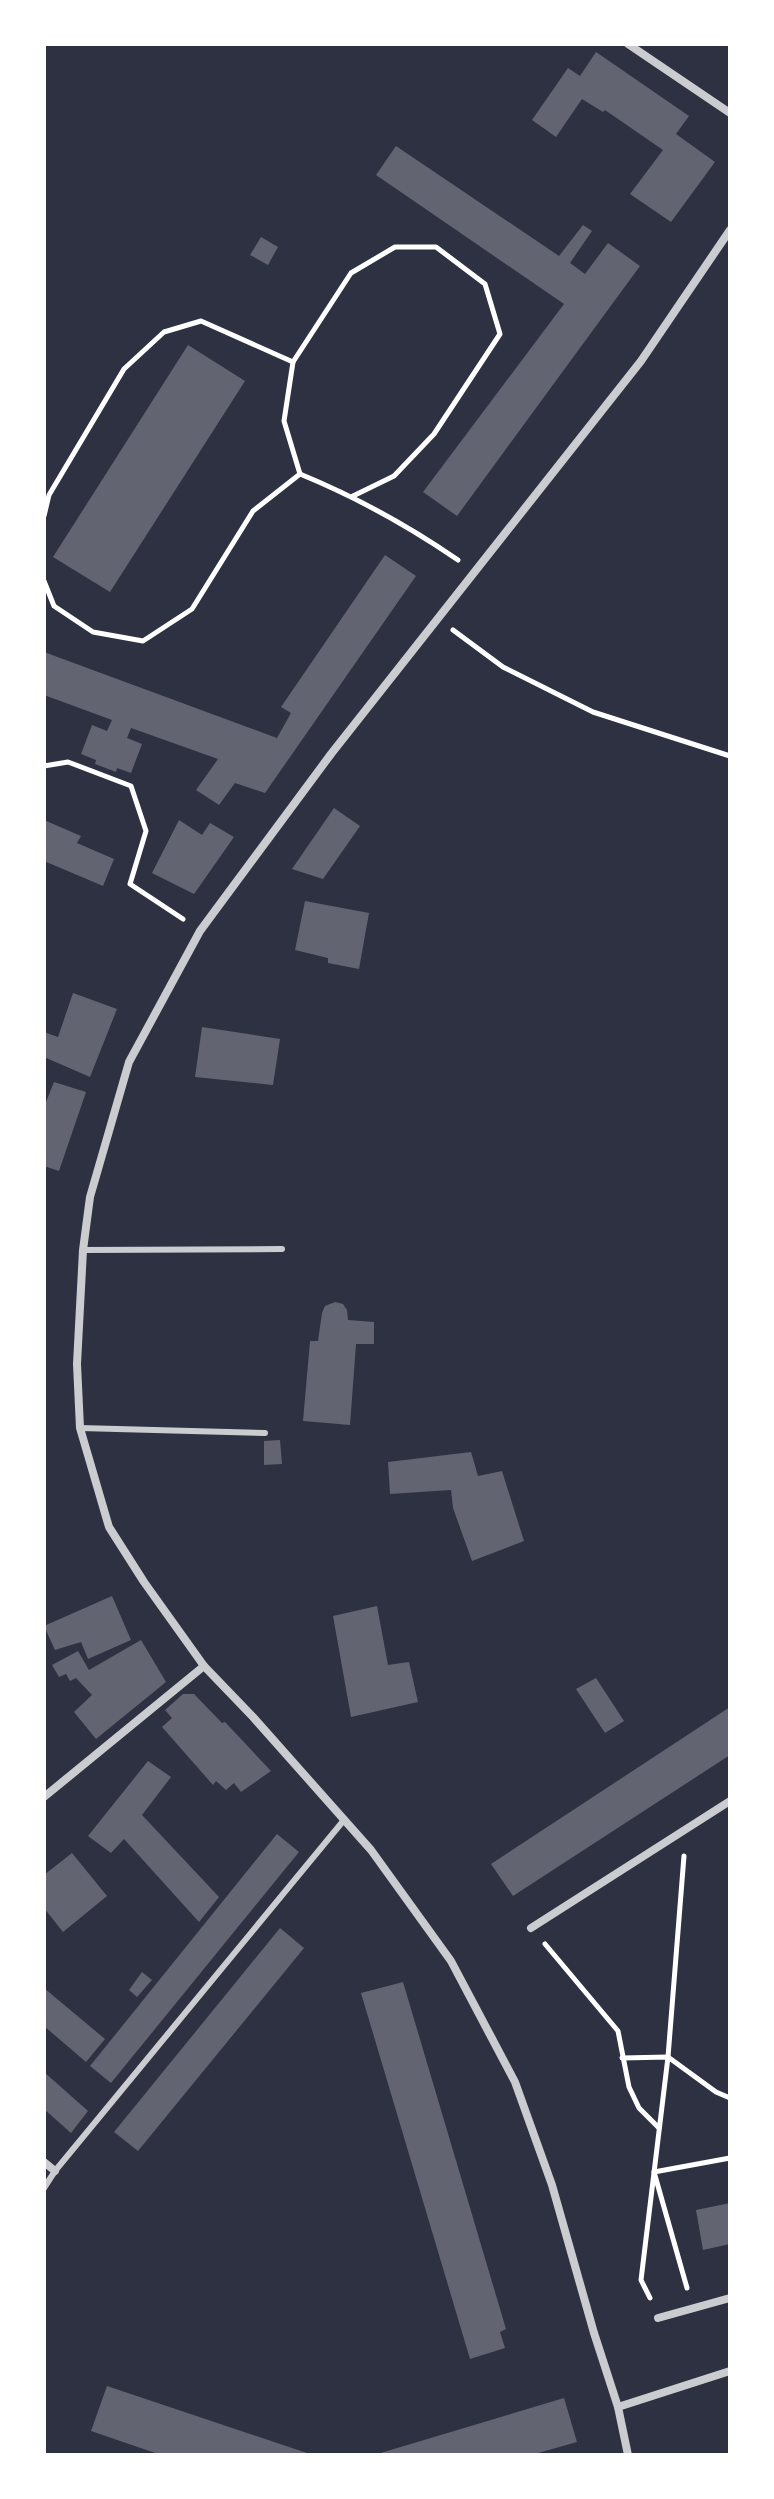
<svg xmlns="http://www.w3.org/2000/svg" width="774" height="2499" font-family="Barlow,sans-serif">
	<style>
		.building { fill: #626471 }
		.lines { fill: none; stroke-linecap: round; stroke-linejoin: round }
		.path { stroke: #fff; stroke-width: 5 }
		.service { stroke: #caccd0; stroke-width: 6 }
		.minor { stroke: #caccd0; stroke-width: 8 }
	</style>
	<rect width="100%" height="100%" fill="#2d3142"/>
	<g class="building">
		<polygon points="596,52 689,116 676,134 715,162 671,222 630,194 663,150 605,110 603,112 582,99 556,137 532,120 568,68 580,76"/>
		<polygon points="396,146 559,256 583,225 592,231 570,263 585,274 608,243 640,266 457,516 423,492 564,304 376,175"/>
		<polygon points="261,237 278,247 268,265 250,255"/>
		<polygon points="188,345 245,381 110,592 53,557"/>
		<polygon points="385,555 416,576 265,793 235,783 219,805 196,790 218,759 131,728 127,738 142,744 131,773 117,768 116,772 95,764 96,760 81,754 92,725 107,731 112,720 44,695 44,652 277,738 291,713 281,707"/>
		<polygon points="334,808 360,826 323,879 292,869"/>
		<polygon points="44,820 81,836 77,843 114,859 103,886 44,861"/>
		<polygon points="179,820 202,835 210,823 234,837 194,894 152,873"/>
		<polygon points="305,901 369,913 359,969 328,963 328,958 295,950"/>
		<polygon points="73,993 117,1009 90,1077 44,1057 44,1032 58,1037"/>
		<polygon points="202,1027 280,1039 273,1085 195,1077"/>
		<polygon points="54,1082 86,1092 59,1171 44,1166 44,1107"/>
		<polygon points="335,1302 343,1304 347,1310 348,1320 374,1322 374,1344 356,1344 350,1425 303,1421 310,1341 318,1341 322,1313 325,1306"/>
		<polygon points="280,1440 282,1464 264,1465 264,1441"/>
		<polygon points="471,1452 478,1476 502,1471 524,1541 472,1561 453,1508 451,1490 390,1494 388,1462"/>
		<polygon points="112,1596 131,1640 88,1659 81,1642 55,1650 44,1626"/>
		<polygon points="377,1606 388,1665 409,1662 418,1702 351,1717 333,1616"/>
		<polygon points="141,1640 166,1682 96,1739 74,1712 92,1695 76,1678 70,1681 66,1674 59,1677 52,1665 78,1651 89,1670"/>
		<polygon points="596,1678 624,1721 605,1733 576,1689"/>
		<polygon points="183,1694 194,1694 222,1723 225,1722 271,1771 241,1792 234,1783 226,1790 216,1781 213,1785 162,1727 172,1718 165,1710"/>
		<polygon points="730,1707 730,1755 513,1896 491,1864"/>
		<polygon points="148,1761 171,1777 142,1815 219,1897 199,1922 124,1839 111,1853 88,1836"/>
		<polygon points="277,1834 299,1852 111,2083 90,2066"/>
		<polygon points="72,1853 107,1896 63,1932 44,1908 44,1875"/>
		<polygon points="280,1928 304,1948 138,2151 114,2132"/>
		<polygon points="142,1972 152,1980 137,1997 129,1990"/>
		<polygon points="403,1982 506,2329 500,2332 505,2348 470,2359 361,1993"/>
		<polygon points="44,1988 105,2039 86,2062 44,2026"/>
		<polygon points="44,2072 88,2111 71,2133 44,2109"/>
		<polygon points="730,2203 730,2244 703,2250 696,2210"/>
		<polygon points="107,2386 310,2454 310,2455 161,2455 91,2431"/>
		<polygon points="564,2398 577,2442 531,2455 374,2455"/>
	</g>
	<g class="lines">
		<g class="path">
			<polyline points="293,362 284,421 300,474"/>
			<polyline points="44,516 49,495 124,369 164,332 201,321 293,362 351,273 395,247 436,247 485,284 500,334 434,434 394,476 353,496"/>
			<path d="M44,581L54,606L93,632L143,641L192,609L253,511L300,474C356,497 407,525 458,560"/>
			<polyline points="453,630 503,667 593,712 730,756"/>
			<polyline points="44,766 68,762 131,786 146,831 130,884 183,919"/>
			<polyline points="545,1944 618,2031 629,2087 639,2108 659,2128"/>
			<polyline points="622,2058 668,2057 716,2092 730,2098"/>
			<polyline points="687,2288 654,2172 730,2158"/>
			<polyline points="650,2298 641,2280 668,2057 684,1856"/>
		</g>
		<g class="service">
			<polyline points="83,1250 282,1249"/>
			<polyline points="80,1428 265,1433"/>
			<polyline points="44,2188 55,2171 344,1820"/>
		</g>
		<g class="minor">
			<polyline points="628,44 730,113"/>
			<polyline points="44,1797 204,1666"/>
			<polyline points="531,1928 730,1801"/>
			<polyline points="44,2162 55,2171"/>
			<polyline points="658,2318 730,2298"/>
			<polyline points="618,2407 730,2371"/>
			<polyline points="628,2455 618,2407 594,2333 552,2185 515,2082 451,1961 371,1850 253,1717 204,1666 144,1582 109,1527 80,1428 77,1364 83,1250 90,1197 129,1062 200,931 331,754 641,361 730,230"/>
		</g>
	</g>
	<rect width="774" height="2499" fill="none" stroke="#ffffff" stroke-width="92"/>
</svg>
